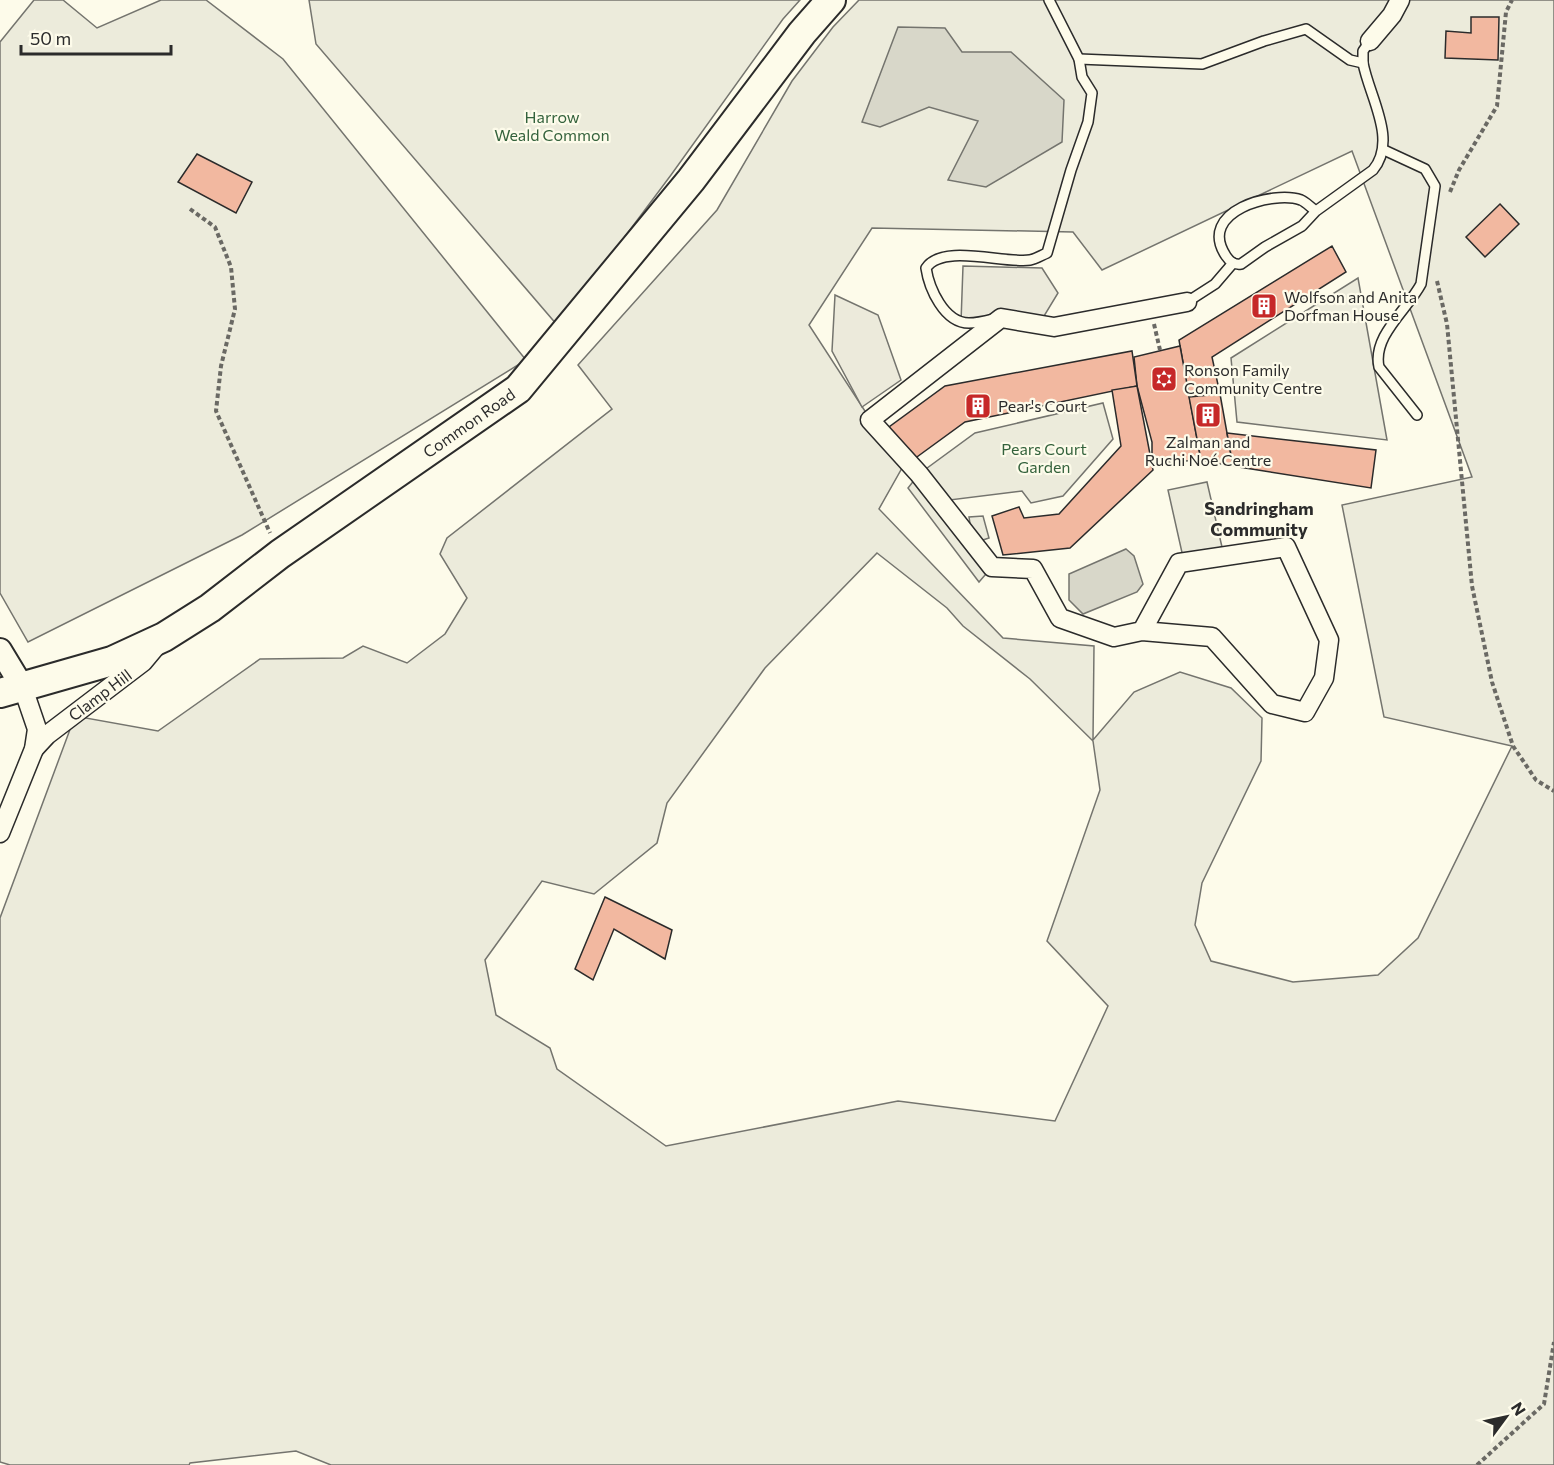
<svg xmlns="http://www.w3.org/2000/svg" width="1554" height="1465" font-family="Commissioner,sans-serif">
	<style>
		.green { fill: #ecebdb; stroke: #74746e; stroke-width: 1.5; fill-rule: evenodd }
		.parking { fill: #eceadb; stroke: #74746e; stroke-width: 1.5 }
		.water { fill: #d8d7c9; stroke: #74746e; stroke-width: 1.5 }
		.building { fill: #f2b8a0; stroke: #2b2b2b; stroke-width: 1.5 }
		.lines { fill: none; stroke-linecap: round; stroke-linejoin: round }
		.service-casing { stroke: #2b2b2b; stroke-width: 12 }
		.minor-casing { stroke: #2b2b2b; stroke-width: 21 }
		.tertiary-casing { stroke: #2b2b2b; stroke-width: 26 }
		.primary-casing { stroke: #2b2b2b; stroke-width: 32 }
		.path { stroke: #6a6964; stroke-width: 4; stroke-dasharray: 4.5 3; stroke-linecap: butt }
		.service { stroke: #fdfbea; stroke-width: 9 }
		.minor { stroke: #fdfbea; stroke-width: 18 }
		.tertiary { stroke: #fdfbea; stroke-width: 22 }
		.primary { stroke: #fdfbea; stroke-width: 28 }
		.labels { text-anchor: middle; stroke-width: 4.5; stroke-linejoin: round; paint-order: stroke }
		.park-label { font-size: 16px; fill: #34623c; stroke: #fdfbea }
		.poi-label { font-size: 16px; fill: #2b2b2b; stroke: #fdfbea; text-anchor: start }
		.street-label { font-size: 16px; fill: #2b2b2b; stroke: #fdfbea }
		.neighbourhood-label { font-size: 18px; font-weight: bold; fill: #2b2b2b; stroke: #fdfbea }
	</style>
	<rect width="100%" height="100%" fill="#fdfbea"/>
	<g class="green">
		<polygon points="34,0 63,0 97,28 161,0 206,0 283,59 526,360 242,535 28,642 0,593 0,42"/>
		<polygon points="309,0 800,0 783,19 671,175 558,326 316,44"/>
		<path d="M859,0H1554V1465H331L296,1451L190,1463L189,1465H10L0,1462V918L75,716L158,731L260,659L343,658L363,646L407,663L445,634L467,598L440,554L447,538L612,409L578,365L717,210L792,81L833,27ZM1352,151L1472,477L1342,505L1384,717L1512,746L1418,938L1378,975L1293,982L1211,961L1195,925L1202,883L1261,761L1262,718L1231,688L1180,672L1134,692L1093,740L1094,646L1003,638L879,509L902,468L809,325L872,228L1073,232L1102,270ZM877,553L947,608L963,626L1030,679L1093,741L1100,790L1047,941L1108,1006L1055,1121L898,1101L666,1146L557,1069L550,1048L496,1015L485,960L542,881L594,894L657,843L667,803L765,668Z"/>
		<polygon points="1358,278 1387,440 1237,422 1231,358"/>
		<polygon points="1103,403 1113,439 1063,496 1031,503 1022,491 941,501 973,542 969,517 983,516 989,538 974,543 992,567 979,582 908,488 919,474 975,433"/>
		<polygon points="1207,482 1222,547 1183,557 1168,490"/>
	</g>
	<g class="parking">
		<polygon points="963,266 1042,268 1058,293 1038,326 961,322"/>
		<polygon points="835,295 878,315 901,380 862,407 832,351"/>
	</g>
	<g class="water">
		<polygon points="898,27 945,28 962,52 1011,52 1064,100 1062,142 986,187 948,180 978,121 929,107 880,127 862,122"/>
		<polygon points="1126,549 1134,556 1143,584 1137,592 1083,614 1069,600 1069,574"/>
	</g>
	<g class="building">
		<polygon points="1471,17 1499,17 1498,60 1445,58 1446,31 1471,33"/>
		<polygon points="197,154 252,182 236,213 178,182"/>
		<polygon points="1500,204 1519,224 1485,257 1466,237"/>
		<polygon points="1332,246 1346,272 1212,357 1220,394 1189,397 1179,340"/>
		<polygon points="1180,346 1201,460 1152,463 1152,442 1137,386 1134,357"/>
		<polygon points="1132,351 1137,386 965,422 910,462 889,427 945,386"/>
		<polygon points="1137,386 1153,470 1070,548 1003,555 992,516 1019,507 1024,518 1059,514 1121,446 1112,390"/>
		<polygon points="1220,394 1227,433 1233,466 1201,460 1189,397"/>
		<polygon points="1227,433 1376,450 1371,488 1233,466"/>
		<polygon points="605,897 672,930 665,959 614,929 593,980 575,969"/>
	</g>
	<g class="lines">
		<defs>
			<g id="service">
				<polyline points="1079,59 1202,64 1264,41 1306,29 1350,60 1363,63"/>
				<path d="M1384,150L1425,169L1435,186L1421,284C1408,309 1372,336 1379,367L1417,415"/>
				<path d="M1316,211C1311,208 1306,202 1301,200C1274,190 1196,211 1226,256C1230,262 1234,265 1241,264L1265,247L1302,226L1316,211L1373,170C1398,140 1369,96 1363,63V51L1370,41"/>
				<polyline points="1187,302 1215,284 1233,263"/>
				<path d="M993,319C985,321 976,323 969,323C944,323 929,288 926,268C943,243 1004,264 1030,260C1036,259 1042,255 1047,253L1071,170L1088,122L1092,93L1082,77L1079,59L1049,0"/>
			</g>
			<g id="minor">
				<polyline points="1370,41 1392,15 1400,0"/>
				<polyline points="1142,631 1179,563 1286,547 1329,640 1324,678 1305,712 1272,704 1212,637 1142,631 1114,637 1060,618 1033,569 992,567 919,474 870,420 1001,318 1054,327 1187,302"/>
				<polyline points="34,749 47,735 143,662 158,644"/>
				<polyline points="0,833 34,749 37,729 23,688"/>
			</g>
			<polyline id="tertiary" points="0,650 23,688"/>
			<polyline id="primary" points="0,693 112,661 164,637 210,608 280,554 518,389 691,180 802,33 831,0"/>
		</defs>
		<use href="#service" class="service-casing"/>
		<use href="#minor" class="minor-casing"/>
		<use href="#tertiary" class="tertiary-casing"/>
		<use href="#primary" class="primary-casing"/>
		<g class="path">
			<polyline points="1450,192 1459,170 1497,106 1506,12 1512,0"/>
			<polyline points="190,209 215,227 231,267 235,309 221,366 216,411 270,533"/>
			<polyline points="1437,281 1447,324 1472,586 1492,682 1513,746 1536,780 1554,791"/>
			<polyline points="1154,324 1160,350"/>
			<polyline points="1477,1465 1544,1404 1554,1342"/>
		</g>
		<use href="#service" class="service"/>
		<use href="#minor" class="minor"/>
		<use href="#tertiary" class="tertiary"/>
		<use href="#primary" class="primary"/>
	</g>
	<defs>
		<symbol id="building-square" viewBox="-11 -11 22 22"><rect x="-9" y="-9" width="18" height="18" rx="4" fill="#c62828" stroke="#fdfbea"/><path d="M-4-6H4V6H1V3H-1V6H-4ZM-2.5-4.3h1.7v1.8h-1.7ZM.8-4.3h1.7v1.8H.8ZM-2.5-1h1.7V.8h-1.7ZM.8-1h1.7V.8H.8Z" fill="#fff"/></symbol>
		<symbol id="synagogue-square" viewBox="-11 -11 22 22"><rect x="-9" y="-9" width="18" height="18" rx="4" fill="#c62828" stroke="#fdfbea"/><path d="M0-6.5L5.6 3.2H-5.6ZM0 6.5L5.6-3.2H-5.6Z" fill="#fff"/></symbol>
	</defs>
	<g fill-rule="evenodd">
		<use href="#building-square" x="1249" y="291" width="30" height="30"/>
		<use href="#synagogue-square" x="1149" y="364" width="30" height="30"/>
		<use href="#building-square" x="963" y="391" width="30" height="30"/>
		<use href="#building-square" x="1193" y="400" width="30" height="30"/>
	</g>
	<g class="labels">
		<g class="park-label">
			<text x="552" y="123">Harrow<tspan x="552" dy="18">Weald Common</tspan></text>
			<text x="1044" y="455">Pears Court<tspan x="1044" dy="18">Garden</tspan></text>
		</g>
		<g class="poi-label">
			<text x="1284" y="303">Wolfson and Anita<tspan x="1284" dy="18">Dorfman House</tspan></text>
			<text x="1184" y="376">Ronson Family<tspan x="1184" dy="18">Community Centre</tspan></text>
			<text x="998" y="412">Pear's Court</text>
			<text x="1208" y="448" text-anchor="middle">Zalman and<tspan x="1208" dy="18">Ruchi Noé Centre</tspan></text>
		</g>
		<g class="street-label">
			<text transform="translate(469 423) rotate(-35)" y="6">Common Road</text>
			<text transform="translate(100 695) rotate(-37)" y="6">Clamp Hill</text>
		</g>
		<g class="neighbourhood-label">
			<text x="1259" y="515">Sandringham<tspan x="1259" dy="21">Community</tspan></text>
		</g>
	</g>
	<g transform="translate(1506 1417) rotate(57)" stroke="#fdfbea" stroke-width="4.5" paint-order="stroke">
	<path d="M0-4.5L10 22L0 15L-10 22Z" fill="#2b2b2b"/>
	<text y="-9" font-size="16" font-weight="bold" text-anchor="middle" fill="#2b2b2b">N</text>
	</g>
	<path d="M21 45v9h150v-9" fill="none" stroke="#2b2b2b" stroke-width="3"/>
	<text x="30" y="45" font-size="18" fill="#2b2b2b" stroke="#fdfbea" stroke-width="4.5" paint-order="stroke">50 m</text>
</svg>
